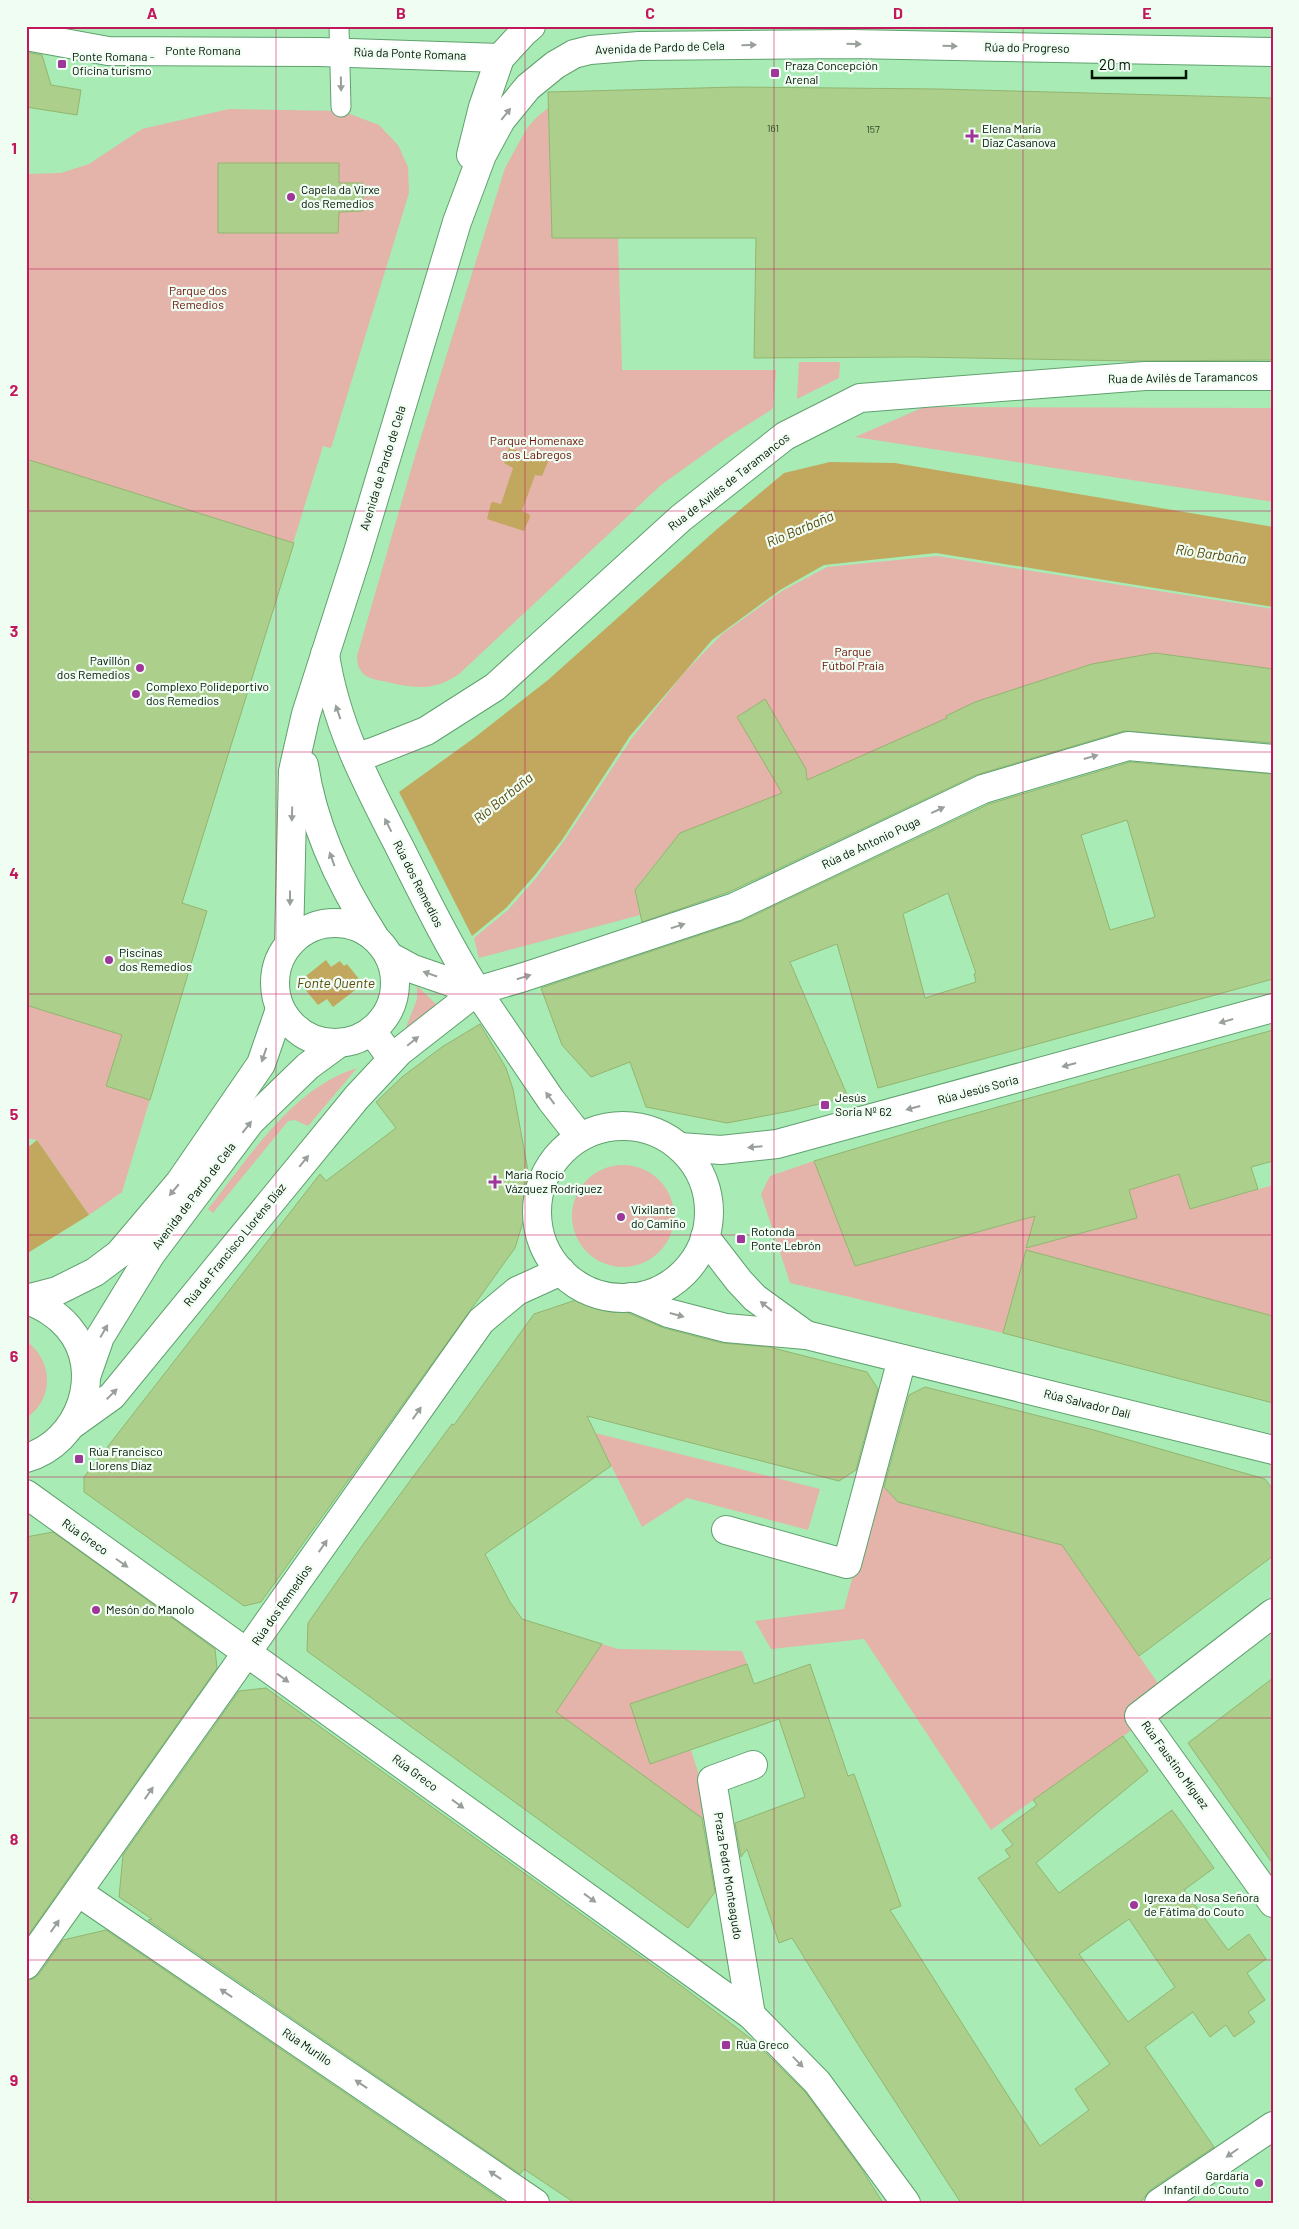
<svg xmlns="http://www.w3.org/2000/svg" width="1299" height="2229" font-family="Barlow,sans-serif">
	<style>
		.green { fill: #e4b3aa }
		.water { fill: #c2a75e }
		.building { fill: #accf8b; stroke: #93b570; fill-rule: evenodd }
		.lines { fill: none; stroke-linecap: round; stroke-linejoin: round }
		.service-casing { stroke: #60a16f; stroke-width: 21 }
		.pedestrian-casing { stroke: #60a16f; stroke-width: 30 }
		.minor-casing { stroke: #60a16f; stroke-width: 30 }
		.tertiary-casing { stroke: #60a16f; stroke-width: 30 }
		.service { stroke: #fff; stroke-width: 19 }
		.pedestrian { stroke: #fff; stroke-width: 28 }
		.minor { stroke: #fff; stroke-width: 28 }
		.tertiary { stroke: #fff; stroke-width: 28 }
		.oneway { fill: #99a09a }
		.grid { fill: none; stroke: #c2185b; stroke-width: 1; stroke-opacity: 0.55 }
		.poi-dot { fill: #9f3699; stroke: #f0fdf2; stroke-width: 2 }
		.labels { text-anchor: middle; stroke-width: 4.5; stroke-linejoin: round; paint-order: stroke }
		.number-label { font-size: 10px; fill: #2b4124 }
		.street-label { font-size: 12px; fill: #001202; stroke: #f0fdf2 }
		.poi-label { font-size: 12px; fill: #001202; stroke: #f0fdf2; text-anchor: start }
		.park-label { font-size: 12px; fill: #6b0c04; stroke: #f0fdf2 }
		.water-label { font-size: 14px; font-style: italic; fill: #5a480d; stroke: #f0fdf2 }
		.neatline { fill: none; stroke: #c2185b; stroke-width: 2 }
		.grid-label { font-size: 16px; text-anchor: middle; font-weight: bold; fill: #c2185b }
	</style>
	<rect width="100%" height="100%" fill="#a8ebb5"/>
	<g class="green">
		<path d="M548,108L552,238H618L622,370H776L773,407L771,410L728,437L661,485L459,674C428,695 408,686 373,679C361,675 357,668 357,656L415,456L505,168L527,128L537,117Z"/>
		<polygon points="229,109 342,111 379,125 398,145 408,167 409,193 331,448 323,446 182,903 207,911 122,1192 89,1215 37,1140 26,1138 26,174 61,173 89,164 142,129"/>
		<polygon points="799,362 840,362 839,378 797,399"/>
		<polygon points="924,407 1273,408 1273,502 855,437"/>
		<polygon points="937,556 1273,609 1273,669 1092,664 975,702 946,716 949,730 870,754 772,797 678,835 635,889 640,915 479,958 474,938 508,910 536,878 564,841 632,738 684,673 722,634 782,591 827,567"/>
		<polygon points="417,986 437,1005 405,1030 417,999"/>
		<path d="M357,1068L308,1126L295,1120L288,1121L213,1213L208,1209C249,1158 292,1088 357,1068Z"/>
		<polygon points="1108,1076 1143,1185 1179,1174 1190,1209 1273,1185 1273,1316 1026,1250 1003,1333 790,1283 761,1194 770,1176 814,1161 855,1266 1046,1213 1055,1240 1137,1218 1095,1080"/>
		<circle cx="623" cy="1216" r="51"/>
		<path d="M26,1341C53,1360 55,1399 26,1418Z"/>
		<polygon points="595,1433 820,1489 808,1530 687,1498 642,1527"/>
		<polygon points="878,1481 898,1502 1062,1545 1171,1702 991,1830 864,1639 771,1649 755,1621 844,1609"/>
		<polygon points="602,1644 618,1649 742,1651 747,1664 630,1704 650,1764 691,1750 716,1828 556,1712"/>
	</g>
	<g class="water">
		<polygon points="509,448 546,459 548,462 542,476 535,475 522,511 529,514 530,517 524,531 487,519 491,503 493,502 501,504 513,468 504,463"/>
		<polygon points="830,462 895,463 1273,527 1273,607 936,553 824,565 780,590 712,640 630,736 562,840 535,875 506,908 472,936 399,792 474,738 548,680 716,530 784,473"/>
		<polygon points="326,960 331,967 340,961 344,966 347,964 363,984 333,1007 327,999 318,1005 304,988 311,982 306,976"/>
		<polygon points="37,1140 89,1215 26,1254 26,1149"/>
	</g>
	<g class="building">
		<polygon points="26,52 42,55 51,85 81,90 77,115 26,107"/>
		<polygon points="737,87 939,89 1273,98 1273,360 1131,361 916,357 754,358 756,238 552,238 548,92"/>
		<polygon points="218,163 339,163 339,183 363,183 363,211 339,212 338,233 218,233"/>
		<polygon points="26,459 294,543 182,903 207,911 150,1100 106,1086 122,1035 26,1005"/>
		<polygon points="1155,653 1273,669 1273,743 1124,731 976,775 729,892 642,922 635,890 680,833 782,793 737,717 765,699 806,769 807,780 947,718 946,716 975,702 1092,664"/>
		<path d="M1130,762L1273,774V979L878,1088L837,944L790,962L848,1097L790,1111L727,1123L646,1107L630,1062L591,1077L562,1045L541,988L742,921L989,804ZM1127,820L1155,917L1110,930L1081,835ZM948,893L976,973L974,974L976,982L925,998L903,914Z"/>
		<polygon points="480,1024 506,1068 513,1089 532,1193 515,1248 261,1602 244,1606 84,1492 84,1477 320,1174 326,1181 396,1128 376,1102 402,1077 442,1047"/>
		<polygon points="1273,1030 1273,1161 1251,1167 1258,1189 1190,1209 1179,1174 1129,1190 1137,1218 1026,1248 1035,1216 855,1266 814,1161 944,1122"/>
		<polygon points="1026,1250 1273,1316 1273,1403 1003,1333"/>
		<polygon points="579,1299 626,1312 664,1328 722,1343 769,1347 867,1372 878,1389 856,1470 839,1481 587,1416 611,1466 485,1554 510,1602 522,1619 602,1644 556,1712 702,1818 715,1892 688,1928 307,1651 308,1623 362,1546 452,1424 454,1425 534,1314"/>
		<polygon points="925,1387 1094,1430 1265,1479 1273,1490 1273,1556 1139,1656 1062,1545 898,1502 884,1487 909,1395"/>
		<polygon points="53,1532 215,1649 217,1668 26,1938 26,1537"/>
		<path d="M747,1664L754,1684L810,1664L848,1776L854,1774L901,1906L890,1910L1040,2146L1089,2110L1075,2089L1110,2064L978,1878L1010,1857L1005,1850L1013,1845L1002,1830L1037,1805L1033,1800L1123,1736L1148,1771L1036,1863L1059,1893L1172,1810L1214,1868L1184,1890L1228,1950L1249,1934L1266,1959L1247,1973L1265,2000L1248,2012L1255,2022L1234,2037L1226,2025L1210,2037L1193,2012L1145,2047L1214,2147L1150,2190L1140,2203H961L861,2049L792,1938L779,1943L747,1849L741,1857L735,1823L805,1797L779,1719L650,1764L630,1704ZM1129,1919L1175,1987L1128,2022L1079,1954Z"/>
		<polygon points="1273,1678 1273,1864 1188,1743"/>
		<polygon points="266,1688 683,1987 754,2041 805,2092 861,2168 883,2203 575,2203 524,2169 520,2174 148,1920 152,1919 119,1897 123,1855 239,1691"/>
		<polygon points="106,1930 502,2200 500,2203 36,2203 26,2195 26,1980 33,1979 39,1974 63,1940"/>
	</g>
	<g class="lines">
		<defs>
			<polyline id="service" points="339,26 341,107"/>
			<polyline id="pedestrian" points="26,36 108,51 320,52 500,58"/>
			<g id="minor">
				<path d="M325,654C335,724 368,786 400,848C424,896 448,945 477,991"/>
				<polyline points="356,757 373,752 426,731 495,687 681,518 785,436 860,398 1145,376 1273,376"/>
				<polyline points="389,956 413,969 477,991 551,1100 580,1137"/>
				<polyline points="372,1031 392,1059"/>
				<circle cx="623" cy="1212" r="86"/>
				<polyline points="680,1147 721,1150 777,1144 1273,1008"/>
				<polyline points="705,1237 739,1281 755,1298 806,1335"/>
				<polyline points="631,1297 668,1313 726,1328 806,1335 1273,1450"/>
				<polyline points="73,1424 112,1396 357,1097 399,1052 477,991 524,977 735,907 983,789 1128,746 1273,759"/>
				<polyline points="26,1494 751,2015 817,2082 906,2203"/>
				<polyline points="726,1530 847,1564 902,1359"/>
				<polyline points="1273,1613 1139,1716 1273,1903"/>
				<polyline points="78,1892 535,2203"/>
				<polyline points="26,1965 481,1321 517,1291 561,1271"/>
				<polyline points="751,2015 712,1780 753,1765"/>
			</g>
			<g id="tertiary">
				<polyline points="471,155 483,107 500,58 523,33 531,26"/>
				<path d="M304,765C313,826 341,885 374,936"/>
				<circle cx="335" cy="983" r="60"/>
				<polyline points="289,943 293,771 306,714 357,555 457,222 482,155 501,120 528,87 555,65 574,54 590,50 639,46 851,44 1273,52"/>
				<polyline points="26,1299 57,1291 95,1272 119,1254 180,1182 261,1064 280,1009"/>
				<path d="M26,1299C42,1306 56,1313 68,1327C106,1371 80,1443 26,1458"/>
				<polyline points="86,1377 100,1337 151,1254 250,1122 308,1066 338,1044"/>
				<polyline points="1159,2203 1273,2126"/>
			</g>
		</defs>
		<use href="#service" class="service-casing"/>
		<use href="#pedestrian" class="pedestrian-casing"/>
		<use href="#minor" class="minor-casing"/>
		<use href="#tertiary" class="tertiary-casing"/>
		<use href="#service" class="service"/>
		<use href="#pedestrian" class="pedestrian"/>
		<use href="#minor" class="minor"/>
		<use href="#tertiary" class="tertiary"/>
	</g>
	<defs><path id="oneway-solid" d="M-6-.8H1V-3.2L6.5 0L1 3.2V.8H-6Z" transform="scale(1.25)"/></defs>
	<g class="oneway">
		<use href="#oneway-solid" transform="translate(854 44) rotate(2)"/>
		<use href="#oneway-solid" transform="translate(749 45) rotate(-1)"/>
		<use href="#oneway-solid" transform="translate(950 46) rotate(2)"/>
		<use href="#oneway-solid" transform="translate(341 84) rotate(89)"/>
		<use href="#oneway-solid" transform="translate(506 114) rotate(-51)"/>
		<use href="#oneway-solid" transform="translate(338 712) rotate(-109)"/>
		<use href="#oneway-solid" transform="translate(1091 757) rotate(-16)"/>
		<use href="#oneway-solid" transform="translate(938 810) rotate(-25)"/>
		<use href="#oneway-solid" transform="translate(292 814) rotate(92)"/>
		<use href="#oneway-solid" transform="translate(388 825) rotate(-117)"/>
		<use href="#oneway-solid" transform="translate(332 859) rotate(-110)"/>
		<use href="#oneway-solid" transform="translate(290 898) rotate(90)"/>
		<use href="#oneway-solid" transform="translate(678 926) rotate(-18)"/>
		<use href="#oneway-solid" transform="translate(430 974) rotate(-161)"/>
		<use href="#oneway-solid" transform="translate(524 977) rotate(-17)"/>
		<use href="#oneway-solid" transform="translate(1226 1021) rotate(164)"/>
		<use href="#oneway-solid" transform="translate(413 1041) rotate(-39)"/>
		<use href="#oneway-solid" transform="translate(264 1055) rotate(109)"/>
		<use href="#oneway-solid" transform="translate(1069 1065) rotate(165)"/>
		<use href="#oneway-solid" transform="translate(550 1098) rotate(-126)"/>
		<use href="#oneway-solid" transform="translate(913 1108) rotate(165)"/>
		<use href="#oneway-solid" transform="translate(247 1127) rotate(-52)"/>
		<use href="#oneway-solid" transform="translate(755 1147) rotate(175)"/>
		<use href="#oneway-solid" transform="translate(304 1161) rotate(-51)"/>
		<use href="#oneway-solid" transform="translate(174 1190) rotate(130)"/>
		<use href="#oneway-solid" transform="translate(766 1306) rotate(-142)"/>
		<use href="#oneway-solid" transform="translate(677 1315) rotate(15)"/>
		<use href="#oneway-solid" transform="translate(104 1331) rotate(-60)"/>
		<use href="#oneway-solid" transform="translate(112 1394) rotate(-45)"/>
		<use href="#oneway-solid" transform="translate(417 1413) rotate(-55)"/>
		<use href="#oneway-solid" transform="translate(323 1546) rotate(-55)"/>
		<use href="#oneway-solid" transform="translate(122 1563) rotate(35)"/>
		<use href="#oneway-solid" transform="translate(283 1678) rotate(36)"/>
		<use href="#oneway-solid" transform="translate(149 1793) rotate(-55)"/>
		<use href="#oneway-solid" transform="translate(458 1804) rotate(36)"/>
		<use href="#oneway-solid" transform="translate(590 1898) rotate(36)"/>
		<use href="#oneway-solid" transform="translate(55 1926) rotate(-55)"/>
		<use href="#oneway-solid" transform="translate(226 1993) rotate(-146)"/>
		<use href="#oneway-solid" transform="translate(798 2062) rotate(46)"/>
		<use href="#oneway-solid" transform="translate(361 2084) rotate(-146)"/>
		<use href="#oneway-solid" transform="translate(1232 2153) rotate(145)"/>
		<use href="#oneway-solid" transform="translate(495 2175) rotate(-146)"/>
	</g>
	<path class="grid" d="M276,26V2203M525,26V2203M774,26V2203M1023,26V2203M26,269H1273M26,511H1273M26,752H1273M26,994H1273M26,1235H1273M26,1477H1273M26,1718H1273M26,1960H1273"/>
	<g class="poi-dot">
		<rect x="57" y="59" width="10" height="10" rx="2.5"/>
		<rect x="770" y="68" width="10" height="10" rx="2.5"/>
		<path d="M969.5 128.5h5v5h5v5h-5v5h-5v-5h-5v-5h5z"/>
		<circle cx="291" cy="197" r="5"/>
		<circle cx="140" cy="668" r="5"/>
		<circle cx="136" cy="694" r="5"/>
		<circle cx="109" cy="960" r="5"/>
		<rect x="820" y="1100" width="10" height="10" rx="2.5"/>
		<path d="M492.5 1174.5h5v5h5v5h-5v5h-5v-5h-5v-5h5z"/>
		<circle cx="621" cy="1217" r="5"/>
		<rect x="736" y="1234" width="10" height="10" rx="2.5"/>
		<rect x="74" y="1454" width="10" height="10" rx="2.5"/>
		<circle cx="96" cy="1610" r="5"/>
		<circle cx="1134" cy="1905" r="5"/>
		<rect x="721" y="2040" width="10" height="10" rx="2.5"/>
		<circle cx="1259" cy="2183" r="5"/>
	</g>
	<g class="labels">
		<g class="number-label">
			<text x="773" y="132">161</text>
			<text x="873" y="133">157</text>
		</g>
		<g class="street-label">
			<text transform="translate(660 48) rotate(-2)" y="4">Avenida de Pardo de Cela</text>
			<text transform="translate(1027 48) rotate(1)" y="4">Rúa do Progreso</text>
			<text x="203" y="55">Ponte Romana</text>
			<text transform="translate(410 54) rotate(2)" y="4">Rúa da Ponte Romana</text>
			<text transform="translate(1183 378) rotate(-1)" y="4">Rua de Avilés de Taramancos</text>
			<text transform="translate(383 468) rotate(-73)" y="4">Avenida de Pardo de Cela</text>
			<text transform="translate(729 482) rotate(-38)" y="4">Rua de Avilés de Taramancos</text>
			<text transform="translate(871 843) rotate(-25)" y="4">Rúa de Antonio Puga</text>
			<text transform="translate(418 884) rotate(63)" y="4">Rúa dos Remedios</text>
			<text transform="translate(978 1090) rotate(-15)" y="4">Rúa Jesús Soria</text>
			<text transform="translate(194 1196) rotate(-53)" y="4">Avenida de Pardo de Cela</text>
			<text transform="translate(235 1245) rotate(-51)" y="4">Rúa de Francisco Lloréns Díaz</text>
			<text transform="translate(1087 1404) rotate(14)" y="4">Rúa Salvador Dalí</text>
			<text transform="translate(85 1537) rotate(35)" y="4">Rúa Greco</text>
			<text transform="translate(282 1605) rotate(-55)" y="4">Rúa dos Remedios</text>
			<text transform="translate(1175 1765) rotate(54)" y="4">Rúa Faustino Míguez</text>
			<text transform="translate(415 1773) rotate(36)" y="4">Rúa Greco</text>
			<text transform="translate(728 1876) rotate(81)" y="4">Praza Pedro Monteagudo</text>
			<text transform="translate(307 2047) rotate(34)" y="4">Rúa Murillo</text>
		</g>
		<g class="poi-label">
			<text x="72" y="61">Ponte Romana -<tspan x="72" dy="14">Oficina turismo</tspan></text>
			<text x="785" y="70">Praza Concepción<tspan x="785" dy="14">Arenal</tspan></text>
			<text x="982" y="133">Elena María<tspan x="982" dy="14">Diaz Casanova</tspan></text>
			<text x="301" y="194">Capela da Virxe<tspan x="301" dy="14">dos Remedios</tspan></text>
			<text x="130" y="665" text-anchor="end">Pavillón<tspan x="130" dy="14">dos Remedios</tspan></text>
			<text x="146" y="691">Complexo Polideportivo<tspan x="146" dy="14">dos Remedios</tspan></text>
			<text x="119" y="957">Piscinas<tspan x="119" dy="14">dos Remedios</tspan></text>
			<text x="835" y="1102">Jesús<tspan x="835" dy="14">Soria Nº 62</tspan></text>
			<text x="505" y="1179">María Rocío<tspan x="505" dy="14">Vázquez Rodríguez</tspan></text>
			<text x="631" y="1214">Vixilante<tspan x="631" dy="14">do Camiño</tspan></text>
			<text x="751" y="1236">Rotonda<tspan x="751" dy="14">Ponte Lebrón</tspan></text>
			<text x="89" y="1456">Rúa Francisco<tspan x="89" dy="14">Llorens Díaz</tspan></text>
			<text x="106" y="1614">Mesón do Manolo</text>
			<text x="1144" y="1902">Igrexa da Nosa Señora<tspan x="1144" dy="14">de Fátima do Couto</tspan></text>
			<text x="736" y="2049">Rúa Greco</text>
			<text x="1249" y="2180" text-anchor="end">Gardaría<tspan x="1249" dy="14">Infantil do Couto</tspan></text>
		</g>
		<g class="park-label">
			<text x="198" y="295">Parque dos<tspan x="198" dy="14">Remedios</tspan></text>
			<text x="537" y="445">Parque Homenaxe<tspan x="537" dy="14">aos Labregos</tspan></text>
			<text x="853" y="656">Parque<tspan x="853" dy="14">Fútbol Praia</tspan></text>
		</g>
		<g class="water-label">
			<text transform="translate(800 529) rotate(-23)" y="5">Río Barbaña</text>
			<text transform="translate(1211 554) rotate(8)" y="5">Río Barbaña</text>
			<text transform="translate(503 798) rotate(-39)" y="5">Río Barbaña</text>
			<text x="336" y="988">Fonte Quente</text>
		</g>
	</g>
	<rect width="1299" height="2229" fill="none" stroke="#f0fdf2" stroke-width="55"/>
	<path d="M1092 70v8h94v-8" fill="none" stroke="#001202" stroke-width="2.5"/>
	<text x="1099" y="70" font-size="15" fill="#001202" stroke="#f0fdf2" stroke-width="4" paint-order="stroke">20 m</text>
	<rect x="28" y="28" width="1244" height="2174" class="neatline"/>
	<g class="grid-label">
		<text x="152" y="19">A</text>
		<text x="401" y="19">B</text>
		<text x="650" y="19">C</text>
		<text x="898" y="19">D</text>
		<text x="1147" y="19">E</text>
		<text x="14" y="154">1</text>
		<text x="14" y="396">2</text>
		<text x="14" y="637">3</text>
		<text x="14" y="879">4</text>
		<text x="14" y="1120">5</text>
		<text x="14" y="1362">6</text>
		<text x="14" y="1603">7</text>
		<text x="14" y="1845">8</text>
		<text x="14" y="2086">9</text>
	</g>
</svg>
